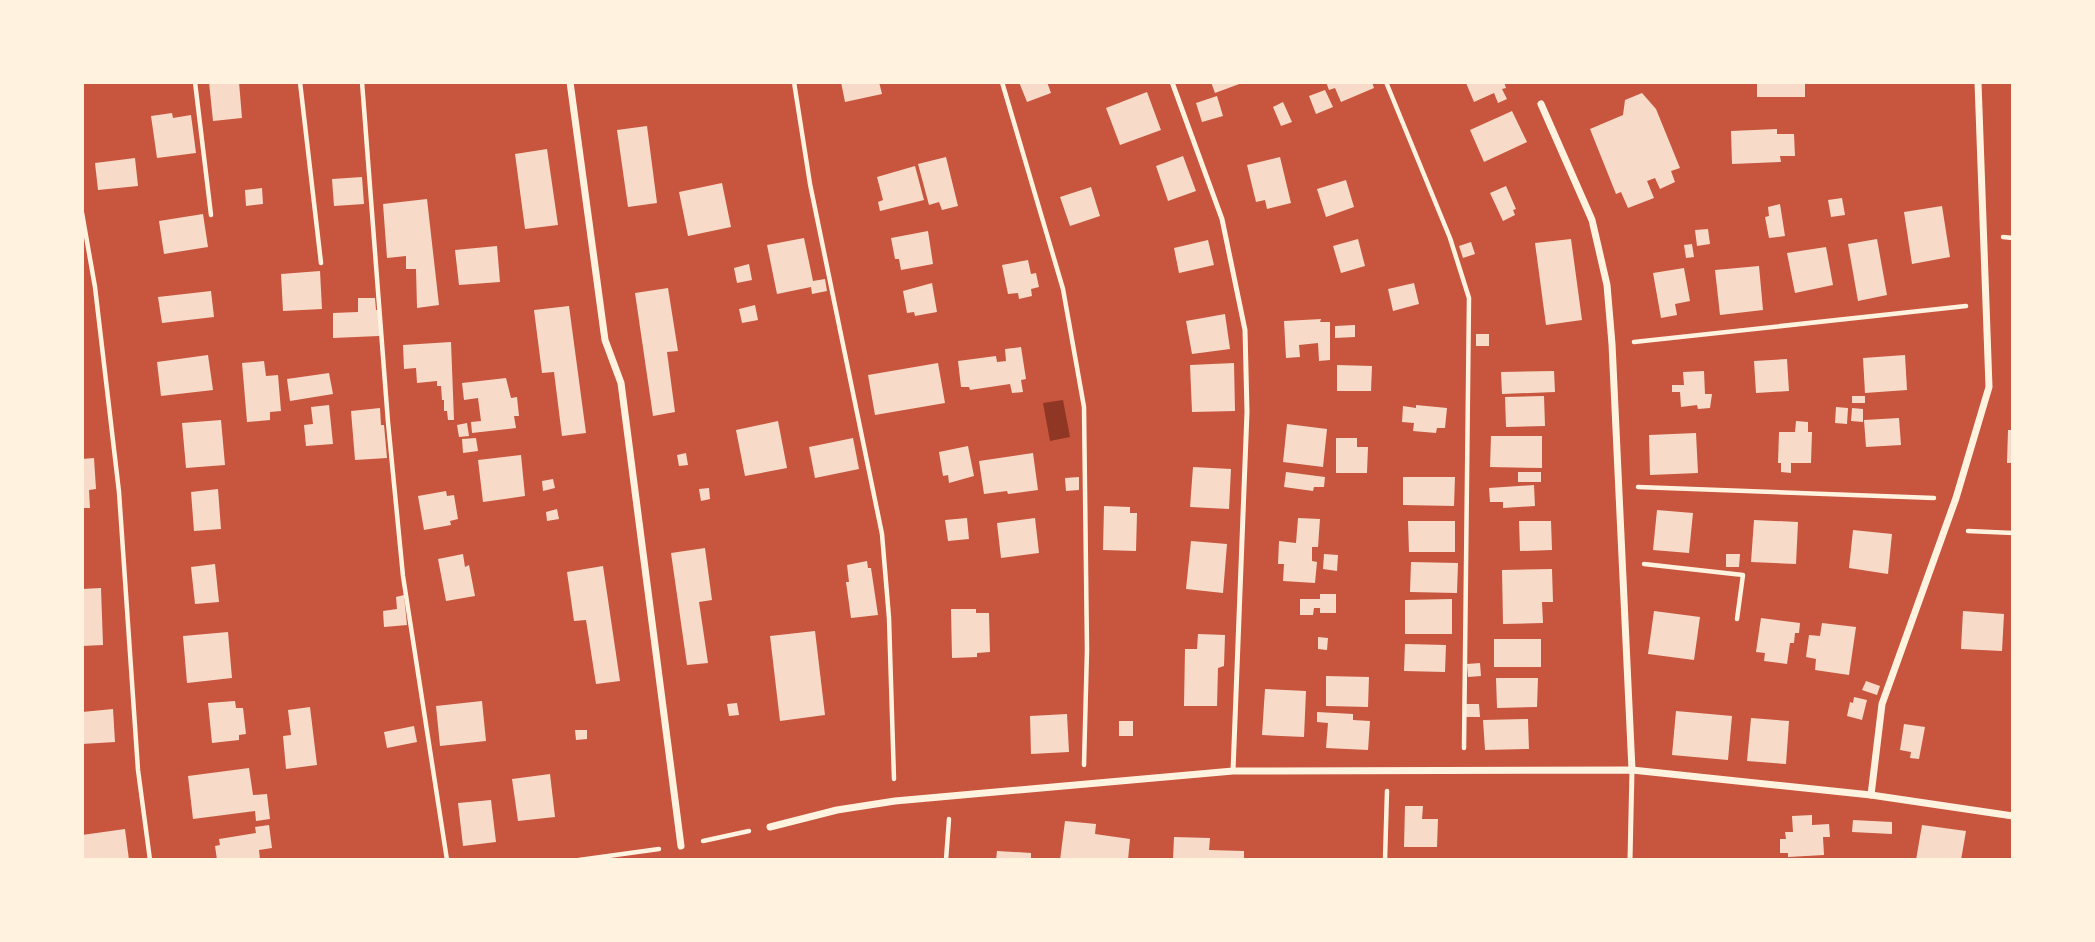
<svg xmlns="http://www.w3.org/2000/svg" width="2095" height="942" font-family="Manrope,sans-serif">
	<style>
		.water { fill: #8f3625 }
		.building { fill: #f7dbc8 }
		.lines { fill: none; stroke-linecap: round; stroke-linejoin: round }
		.path { stroke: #fff3e0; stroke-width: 4.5 }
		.service { stroke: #fff3e0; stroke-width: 5 }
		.minor { stroke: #fff3e0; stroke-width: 7 }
	</style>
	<rect width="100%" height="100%" fill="#c8553d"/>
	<polygon class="water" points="1063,400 1070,437 1050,441 1043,403"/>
	<g class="building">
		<polygon points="209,82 239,82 242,118 213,121"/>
		<polygon points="841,82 879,82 882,94 845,102"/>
		<polygon points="1019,82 1047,82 1051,93 1027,102"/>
		<polygon points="1211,82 1242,82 1242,83 1215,93"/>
		<polygon points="1326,82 1372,82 1374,88 1341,102 1335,88 1329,90"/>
		<polygon points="1469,82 1504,82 1506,88 1502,89 1507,99 1498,103 1494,93 1474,102 1466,83"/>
		<rect x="1757" y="82" width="48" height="15"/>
		<polygon points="1325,90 1333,107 1316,114 1309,96"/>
		<polygon points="1147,92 1161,130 1120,145 1106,108"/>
		<polygon points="1642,93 1656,109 1680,168 1671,171 1675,182 1660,189 1655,178 1647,181 1654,198 1628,208 1621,192 1616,194 1590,129 1623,115 1625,100"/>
		<polygon points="1217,96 1223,116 1202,122 1196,103"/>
		<polygon points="1283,102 1292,122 1281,126 1273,107"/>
		<polygon points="1512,111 1527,142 1484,162 1470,130"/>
		<polygon points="172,113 173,118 191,115 196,153 157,158 151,116"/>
		<polygon points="647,126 657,203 628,207 617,130"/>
		<polygon points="1777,129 1777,134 1794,134 1795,156 1780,156 1781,162 1732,164 1731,131"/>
		<polygon points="547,149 558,225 525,229 515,154"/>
		<polygon points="1183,156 1196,191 1168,201 1156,166"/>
		<polygon points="946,157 958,206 942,210 939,202 929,205 918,164"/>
		<polygon points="1280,157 1291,203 1267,209 1265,200 1256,202 1247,165"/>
		<polygon points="135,158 138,186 98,190 95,163"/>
		<polygon points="915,166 924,200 880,211 878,202 883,200 877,177"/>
		<polygon points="362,177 364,204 334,206 332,179"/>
		<polygon points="1346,180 1354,207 1326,217 1317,189"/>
		<polygon points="722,183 731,227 688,236 679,192"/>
		<polygon points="1506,186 1516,209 1513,210 1515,215 1503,221 1490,193"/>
		<polygon points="1091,187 1100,216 1070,226 1060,197"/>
		<polygon points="262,188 263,204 246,206 245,190"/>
		<polygon points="1842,198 1845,215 1831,217 1828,200"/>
		<polygon points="427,199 439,305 417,308 416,269 406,269 406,256 387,258 383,204"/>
		<polygon points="1780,204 1785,236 1769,238 1765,217 1769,216 1768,207"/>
		<polygon points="1942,206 1950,257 1912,264 1904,212"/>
		<polygon points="203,214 208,247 164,254 159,221"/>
		<polygon points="1708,229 1710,244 1697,246 1695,230"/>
		<polygon points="928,231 933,264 901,270 899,259 895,259 891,238"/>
		<polygon points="804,238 813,281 825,279 827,291 812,294 811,287 777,294 767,245"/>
		<polygon points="1358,239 1365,266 1341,273 1333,246"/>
		<polygon points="1571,239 1582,320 1546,325 1535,243"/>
		<polygon points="1877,239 1887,295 1858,301 1848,244"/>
		<polygon points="1208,240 1214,265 1179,273 1174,248"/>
		<polygon points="1471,242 1475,254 1463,258 1459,246"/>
		<polygon points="1692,244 1694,257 1686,258 1684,245"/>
		<polygon points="497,246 500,282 459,285 455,250"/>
		<polygon points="1826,247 1833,285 1795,293 1787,253"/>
		<polygon points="1028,260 1031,274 1036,273 1039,287 1031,289 1032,296 1019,299 1018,293 1008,294 1002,265"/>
		<polygon points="749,264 752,280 737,283 734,268"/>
		<polygon points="1759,266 1763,310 1720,315 1715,270"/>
		<polygon points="1684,268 1690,301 1675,304 1677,315 1661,318 1653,273"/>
		<polygon points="320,271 322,309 283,311 281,274"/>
		<polygon points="932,283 937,312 915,316 914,312 907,313 903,291"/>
		<polygon points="1414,283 1419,304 1393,311 1388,289"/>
		<polygon points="668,288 678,351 667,352 675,412 653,416 635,293"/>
		<polygon points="211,291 214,317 162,323 158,297"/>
		<polygon points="358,298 375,298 376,310 379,310 379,336 333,338 333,313 358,312"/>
		<polygon points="755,305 758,320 742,323 739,309"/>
		<polygon points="569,306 586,433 562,436 554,372 542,373 534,310"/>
		<polygon points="1225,314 1230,349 1192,354 1186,321"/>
		<polygon points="1321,319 1320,322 1330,322 1330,360 1319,361 1318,343 1299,345 1300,357 1286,358 1284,321"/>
		<polygon points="1355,325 1355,337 1335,338 1335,326"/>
		<rect x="1476" y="334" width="13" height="12"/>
		<polygon points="451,342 454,420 448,420 447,411 444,411 444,400 442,400 441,386 437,386 437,381 417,383 416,368 404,369 403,345"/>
		<polygon points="1021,347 1026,379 1021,380 1023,392 1012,393 1010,384 970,390 969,387 961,387 958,361 996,356 997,362 1006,361 1005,349"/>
		<polygon points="208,355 213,390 161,396 157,362"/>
		<polygon points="1905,355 1907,390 1865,393 1863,358"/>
		<polygon points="1787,359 1789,391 1756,393 1754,361"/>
		<polygon points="264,361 266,376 278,375 281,411 270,412 270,420 247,422 242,363"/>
		<polygon points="938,363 945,403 875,415 868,375"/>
		<polygon points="1234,363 1235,411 1192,412 1190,365"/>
		<polygon points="1337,365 1372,366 1371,391 1337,391"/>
		<polygon points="1554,371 1555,392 1502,394 1501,372"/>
		<polygon points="1704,371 1705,394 1712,394 1710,408 1698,409 1697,405 1681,407 1680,392 1672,392 1672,385 1684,385 1683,372"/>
		<polygon points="329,373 333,394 290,401 287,379"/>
		<polygon points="506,378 511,398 517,397 519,416 514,416 516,428 472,433 471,422 481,421 478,398 464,400 462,383"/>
		<polygon points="1544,396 1545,426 1506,427 1505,397"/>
		<rect x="1852" y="396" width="13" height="7"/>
		<polygon points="329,405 333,444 306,446 304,425 313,424 311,407"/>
		<polygon points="1416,405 1447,408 1445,428 1437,428 1436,433 1413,431 1414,423 1402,422 1403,406 1416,408"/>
		<polygon points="1836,407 1848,408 1847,424 1835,423"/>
		<polygon points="380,408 381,425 384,425 387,458 355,460 351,411"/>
		<polygon points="1852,408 1863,409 1863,422 1851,421"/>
		<polygon points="1899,418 1901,445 1866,447 1864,420"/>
		<polygon points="221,420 225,465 186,468 182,423"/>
		<polygon points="778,421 787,468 745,476 736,430"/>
		<polygon points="1796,421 1808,422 1808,432 1812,432 1811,463 1791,463 1791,473 1781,472 1781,463 1778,463 1779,432 1795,432"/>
		<polygon points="467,423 469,436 459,437 457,425"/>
		<polygon points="1287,424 1327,429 1323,467 1283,462"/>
		<polygon points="2008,430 2013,430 2013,463 2007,463"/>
		<polygon points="1696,433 1698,473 1650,475 1649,435"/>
		<polygon points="1491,436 1542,436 1542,468 1490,467"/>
		<polygon points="476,438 478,451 463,453 462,439"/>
		<polygon points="853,438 859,469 815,478 809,447"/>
		<polygon points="1336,438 1357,438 1357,447 1368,447 1367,473 1336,473"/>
		<polygon points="968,446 974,476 949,483 948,475 943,476 939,452"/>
		<polygon points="686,453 688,465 679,466 677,455"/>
		<polygon points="1033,453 1038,490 1008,494 1007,491 984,494 979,461"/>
		<polygon points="521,455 525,496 483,502 478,460"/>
		<polygon points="94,458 96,489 89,490 90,508 82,508 82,459"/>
		<polygon points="1193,467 1231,469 1229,509 1190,507"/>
		<polygon points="1286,472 1325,477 1324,487 1314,487 1313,491 1284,487"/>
		<rect x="1518" y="472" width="23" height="10"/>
		<polygon points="1079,477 1079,490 1066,491 1065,478"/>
		<polygon points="1403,477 1455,477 1454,506 1403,505"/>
		<polygon points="553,479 555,488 543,491 542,481"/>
		<polygon points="1534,485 1535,506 1503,508 1503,502 1490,502 1489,488"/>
		<polygon points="709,488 710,499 701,501 699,489"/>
		<polygon points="218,489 221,529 194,531 191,492"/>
		<polygon points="446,491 447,496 454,495 458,519 450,521 451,525 424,530 418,496"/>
		<polygon points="1104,506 1130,507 1130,513 1137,513 1136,551 1103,550"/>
		<polygon points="557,509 559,519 547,521 546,512"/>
		<polygon points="1657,510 1693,513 1689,553 1653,550"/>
		<polygon points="967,518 969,539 948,541 945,520"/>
		<polygon points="1035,518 1039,553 1001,558 997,523"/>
		<polygon points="1298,518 1320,519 1318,547 1312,547 1312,561 1317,562 1315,583 1283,581 1284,564 1278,564 1279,541 1296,543"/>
		<polygon points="1754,520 1798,522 1796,564 1751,562"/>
		<polygon points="1408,521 1455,521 1455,552 1409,552"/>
		<polygon points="1519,521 1551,521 1552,550 1520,551"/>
		<polygon points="1853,530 1892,534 1888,574 1849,568"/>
		<polygon points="1191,541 1227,544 1223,593 1186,589"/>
		<polygon points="705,548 712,600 699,602 708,663 687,665 671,553"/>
		<polygon points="463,554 465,567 469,565 475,596 446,601 438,559"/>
		<polygon points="1324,554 1338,555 1337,571 1323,569"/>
		<polygon points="1726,554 1740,554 1739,567 1726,567"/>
		<polygon points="867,561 868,568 871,568 878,615 851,618 846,582 849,582 847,565"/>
		<polygon points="1411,562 1458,563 1457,593 1410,592"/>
		<polygon points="215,564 219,602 195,604 191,567"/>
		<polygon points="603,566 620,681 596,684 586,620 574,621 567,572"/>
		<polygon points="1552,569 1553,602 1542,602 1543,623 1503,624 1502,570"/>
		<polygon points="101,588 103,645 82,646 82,589"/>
		<polygon points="1320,594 1336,594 1336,613 1320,613 1320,608 1314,608 1313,615 1300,615 1300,599 1320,599"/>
		<polygon points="404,595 407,625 384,627 383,611 397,609 396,597"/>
		<polygon points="1452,599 1452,634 1405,634 1405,600"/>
		<polygon points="951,609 976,609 976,613 989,613 990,652 977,653 977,657 952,658"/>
		<polygon points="1654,611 1700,617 1694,660 1648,654"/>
		<polygon points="1963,611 2004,614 2002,651 1961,649"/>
		<polygon points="1761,618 1800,623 1799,633 1795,633 1794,643 1790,643 1787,664 1764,661 1765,653 1756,652"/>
		<polygon points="1822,623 1856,627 1849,675 1815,670 1816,659 1806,657 1809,635 1820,636"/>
		<polygon points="815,631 825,715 780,721 770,636"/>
		<polygon points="228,632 232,678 187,683 183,636"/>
		<polygon points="1198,634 1225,635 1224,666 1218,668 1217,706 1184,706 1185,649 1197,649"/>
		<polygon points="1318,637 1328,638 1327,650 1318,649"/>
		<rect x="1494" y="639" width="47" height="28"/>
		<polygon points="1405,644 1446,645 1445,672 1404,671"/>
		<polygon points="1480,663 1481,676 1468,677 1467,664"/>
		<polygon points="1326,676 1369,677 1368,707 1326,706"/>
		<polygon points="1496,678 1538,678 1537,707 1497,708"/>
		<polygon points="1866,681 1880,686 1877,695 1862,690"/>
		<polygon points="1265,689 1306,691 1304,737 1262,735"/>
		<polygon points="1854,697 1867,700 1862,720 1847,716 1850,702 1853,703"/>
		<polygon points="235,701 236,708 243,708 246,734 239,735 239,740 212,743 208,703"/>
		<polygon points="482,701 486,741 440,746 436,706"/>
		<polygon points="737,703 739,715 729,716 727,704"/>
		<polygon points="1466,704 1479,704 1480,717 1466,717"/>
		<polygon points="310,707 317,765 286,769 283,736 291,735 288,710"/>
		<polygon points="113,709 115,742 82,744 82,712"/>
		<polygon points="1676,711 1732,716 1728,760 1672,755"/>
		<polygon points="1317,712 1353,714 1353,720 1370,721 1368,750 1326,748 1328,723 1317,722"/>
		<polygon points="1067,714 1069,752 1031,754 1030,716"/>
		<polygon points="1751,718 1789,721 1786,764 1747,761"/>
		<polygon points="1528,719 1529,749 1485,750 1483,720"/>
		<rect x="1119" y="721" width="14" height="15"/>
		<polygon points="1904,724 1925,727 1919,759 1910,758 1911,752 1900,750"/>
		<polygon points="414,726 417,742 387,748 384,732"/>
		<polygon points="575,730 587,730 587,739 576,740"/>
		<polygon points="249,768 253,795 267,794 270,819 256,821 255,811 193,819 188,776"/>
		<polygon points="550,774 555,817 518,821 512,779"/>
		<polygon points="491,800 496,842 463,846 458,803"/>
		<polygon points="1405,806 1423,806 1422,819 1438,819 1437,847 1404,847"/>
		<polygon points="1812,815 1812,825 1829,824 1830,837 1823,837 1824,855 1788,857 1788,853 1780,853 1780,839 1786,839 1785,832 1793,832 1792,816"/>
		<polygon points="1853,820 1892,822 1892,834 1852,832"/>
		<polygon points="1065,821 1096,824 1095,834 1130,839 1128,860 1060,860"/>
		<polygon points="269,825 272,848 259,850 260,860 217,860 215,846 220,845 219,839 256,833 255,827"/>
		<polygon points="1922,825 1966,831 1961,860 1916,860"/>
		<polygon points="125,829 129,860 83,860 82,835"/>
		<polygon points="1174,837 1210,838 1209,850 1244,851 1244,860 1173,860"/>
		<polygon points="997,851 1031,853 1031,860 996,860"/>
	</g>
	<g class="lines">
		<g class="path">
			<polyline points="195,82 211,215"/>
			<polyline points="300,82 321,263"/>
			<polyline points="362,82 388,422 403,576 447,860"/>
			<polyline points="794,82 810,184 882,534 889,618 894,779"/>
			<polyline points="1002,82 1063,289 1084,407 1087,650 1084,765"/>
			<polyline points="1386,82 1450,238 1469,298 1464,748"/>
			<polyline points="82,213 95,287 119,492 138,770 150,860"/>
			<polyline points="2003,237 2013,238"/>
			<polyline points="1634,342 1966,306"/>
			<polyline points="1638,487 1934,498"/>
			<polyline points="1968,531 2013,533"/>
			<polyline points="1644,564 1743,575 1737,619"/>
			<polyline points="703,841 749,831"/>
			<polyline points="579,860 659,849"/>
			<polyline points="946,860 949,819"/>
			<polyline points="1385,860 1387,791"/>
		</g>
		<g class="service">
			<polyline points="1172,82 1222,219 1245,330 1247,412 1233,771"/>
			<polyline points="1630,860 1632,770"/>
		</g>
		<g class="minor">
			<polyline points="570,82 605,340 621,383 681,846"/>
			<polyline points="1541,104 1592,220 1607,285 1612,344 1632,770"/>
			<polyline points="1871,795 1882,704 1956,498 1989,387 1978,82"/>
			<polyline points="770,827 837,810 895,801 1233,771 1632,770 1871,795 2013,816"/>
		</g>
	</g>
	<rect width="2095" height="942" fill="none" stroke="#fff3e0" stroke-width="168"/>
</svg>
